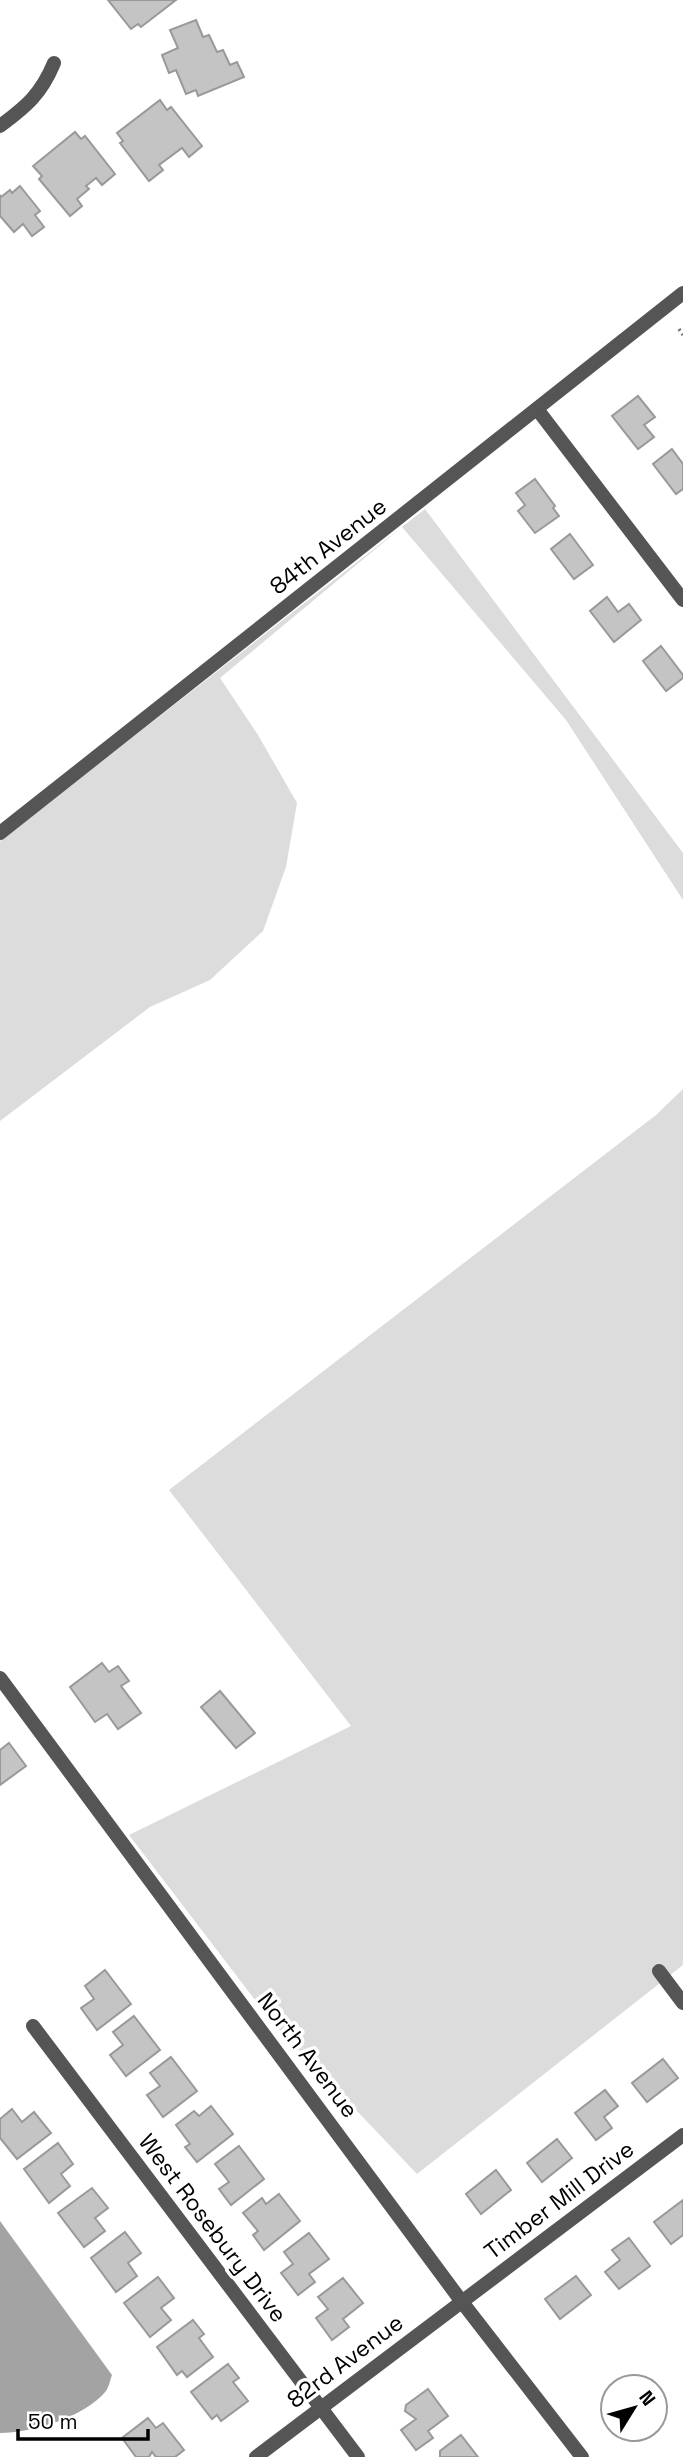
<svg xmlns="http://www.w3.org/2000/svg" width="683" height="2457" font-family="'Space Grotesk',sans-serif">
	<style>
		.green { fill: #dcdcdc }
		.water { fill: #a3a3a3 }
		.building { fill: #c4c4c4; stroke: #999; stroke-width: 2 }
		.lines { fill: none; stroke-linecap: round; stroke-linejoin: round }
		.path { stroke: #777; stroke-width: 3.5; stroke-dasharray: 2 3.5; stroke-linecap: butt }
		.minor { stroke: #555; stroke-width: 14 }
		.labels { text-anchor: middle; stroke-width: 7; stroke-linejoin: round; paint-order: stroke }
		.street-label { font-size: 23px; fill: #000; stroke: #fff }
	</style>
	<rect width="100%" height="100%" fill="#fff"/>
	<g class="green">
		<polygon points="425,509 683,853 683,900 566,720 402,527 220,678 258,735 297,803 286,867 263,931 210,980 150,1007 0,1121 0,841 402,527"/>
		<polygon points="683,1089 683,1965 417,2174 271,2021 129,1835 351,1726 169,1490 656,1115"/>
	</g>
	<path class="water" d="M0,2221L112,2375C110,2380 109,2387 106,2391C85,2417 32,2433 0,2433Z"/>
	<g class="building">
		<polygon points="108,0 176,0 141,27 138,24 131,29"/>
		<polygon points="196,20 203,37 209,35 217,52 223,50 230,65 237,62 244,77 198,96 196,90 186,94 176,70 169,73 162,55 178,48 170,30"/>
		<polygon points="160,100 167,110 171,107 202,146 189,157 182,148 159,165 163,170 149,181 120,143 123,141 117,133"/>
		<polygon points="75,132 81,139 85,136 115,174 102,185 96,178 86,186 89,189 77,199 82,206 70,216 39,179 42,176 33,166"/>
		<polygon points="20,186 40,211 35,215 44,227 32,236 23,224 14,232 0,216 0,195 1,197 10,190 12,193"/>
		<polygon points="638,396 655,417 644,425 654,437 638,449 612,416"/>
		<polygon points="672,449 683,464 683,489 676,494 653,464"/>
		<polygon points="535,479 555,506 553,508 559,516 535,533 518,511 525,505 516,493"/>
		<polygon points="570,534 593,565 574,579 551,549"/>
		<polygon points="607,597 618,612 629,604 641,620 614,642 590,611"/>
		<polygon points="661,646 683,675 683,678 666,691 643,661"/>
		<polygon points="102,1663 109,1672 118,1666 129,1681 121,1686 141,1713 118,1729 107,1714 95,1722 70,1687"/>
		<polygon points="220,1691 255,1733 236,1748 201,1707"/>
		<polygon points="9,1743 26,1766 0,1785 0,1750"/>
		<polygon points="105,1970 131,2004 97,2030 81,2008 94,1999 85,1986"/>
		<polygon points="134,2016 160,2050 126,2076 110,2055 123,2045 113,2032"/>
		<polygon points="171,2057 197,2091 163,2117 147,2095 160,2086 150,2073"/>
		<polygon points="663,2059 678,2078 647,2102 632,2083"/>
		<polygon points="605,2090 618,2106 604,2117 612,2128 596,2140 575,2113"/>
		<polygon points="211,2106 233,2134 197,2162 185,2147 190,2144 176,2125 194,2111 199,2116"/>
		<polygon points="12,2109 22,2122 34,2112 51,2133 17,2159 0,2138 0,2119"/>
		<polygon points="557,2139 572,2158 542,2182 527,2163"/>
		<polygon points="58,2143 73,2164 61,2174 70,2186 49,2203 24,2169"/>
		<polygon points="239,2146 264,2179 231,2205 219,2189 229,2182 215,2164"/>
		<polygon points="496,2170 511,2190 481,2214 466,2194"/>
		<polygon points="92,2188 108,2208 95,2218 105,2231 84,2247 58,2213"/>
		<polygon points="279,2194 300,2221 264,2250 253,2235 258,2231 243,2213 262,2198 266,2204"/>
		<polygon points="683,2200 683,2235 671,2244 654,2222"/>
		<polygon points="125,2232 141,2253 128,2263 137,2276 116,2292 91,2258"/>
		<polygon points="309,2233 329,2259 309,2274 315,2282 298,2295 281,2273 293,2264 284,2252"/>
		<polygon points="629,2238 650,2266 619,2289 605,2272 620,2260 612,2250"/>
		<polygon points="576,2276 591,2295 560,2319 545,2299"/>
		<polygon points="158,2277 174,2298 161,2308 171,2320 150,2337 124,2303"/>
		<polygon points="343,2278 363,2303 343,2319 349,2327 332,2340 316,2318 328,2309 318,2297"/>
		<polygon points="193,2320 204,2334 199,2338 213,2357 187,2377 182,2371 177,2375 157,2347"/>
		<polygon points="228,2364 239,2378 233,2382 248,2401 221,2421 217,2415 212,2419 191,2392"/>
		<polygon points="428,2389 448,2416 428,2431 433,2438 416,2450 401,2430 416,2419 405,2411 406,2405"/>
		<polygon points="148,2418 156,2428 163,2423 184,2450 175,2457 156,2457 152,2452 149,2457 136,2457 122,2438"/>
		<polygon points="461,2435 478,2457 440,2457 440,2451"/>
	</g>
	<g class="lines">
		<polyline class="path" points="679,329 683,335"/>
		<g class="minor">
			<path d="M0,126C27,106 41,94 54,63"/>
			<polyline points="537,409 683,600"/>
			<polyline points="0,833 683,293"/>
			<polyline points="0,1678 462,2302 582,2457"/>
			<polyline points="659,1971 683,2003"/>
			<polyline points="33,2026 358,2457"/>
			<polyline points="256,2457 683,2135"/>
		</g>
	</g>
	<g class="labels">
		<g class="street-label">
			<text transform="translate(328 546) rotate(-38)" y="8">84th Avenue</text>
			<text transform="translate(308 2055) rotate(53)" y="8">North Avenue</text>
			<text transform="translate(559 2200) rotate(-37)" y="8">Timber Mill Drive</text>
			<text transform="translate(213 2228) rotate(53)" y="8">West Rosebury Drive</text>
			<text transform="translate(345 2361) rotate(-37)" y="8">82rd Avenue</text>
		</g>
	</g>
	<g transform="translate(634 2408) rotate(53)"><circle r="33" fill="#ffffff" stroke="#999999" stroke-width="2"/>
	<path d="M0-5L12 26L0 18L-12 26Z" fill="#000000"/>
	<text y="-10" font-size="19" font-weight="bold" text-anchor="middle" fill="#000000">N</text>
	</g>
	<path d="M18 2429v10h130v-10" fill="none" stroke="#000000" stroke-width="3.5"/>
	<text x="28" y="2429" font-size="21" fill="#000000" stroke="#ffffff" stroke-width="5" paint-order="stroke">50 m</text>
</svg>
